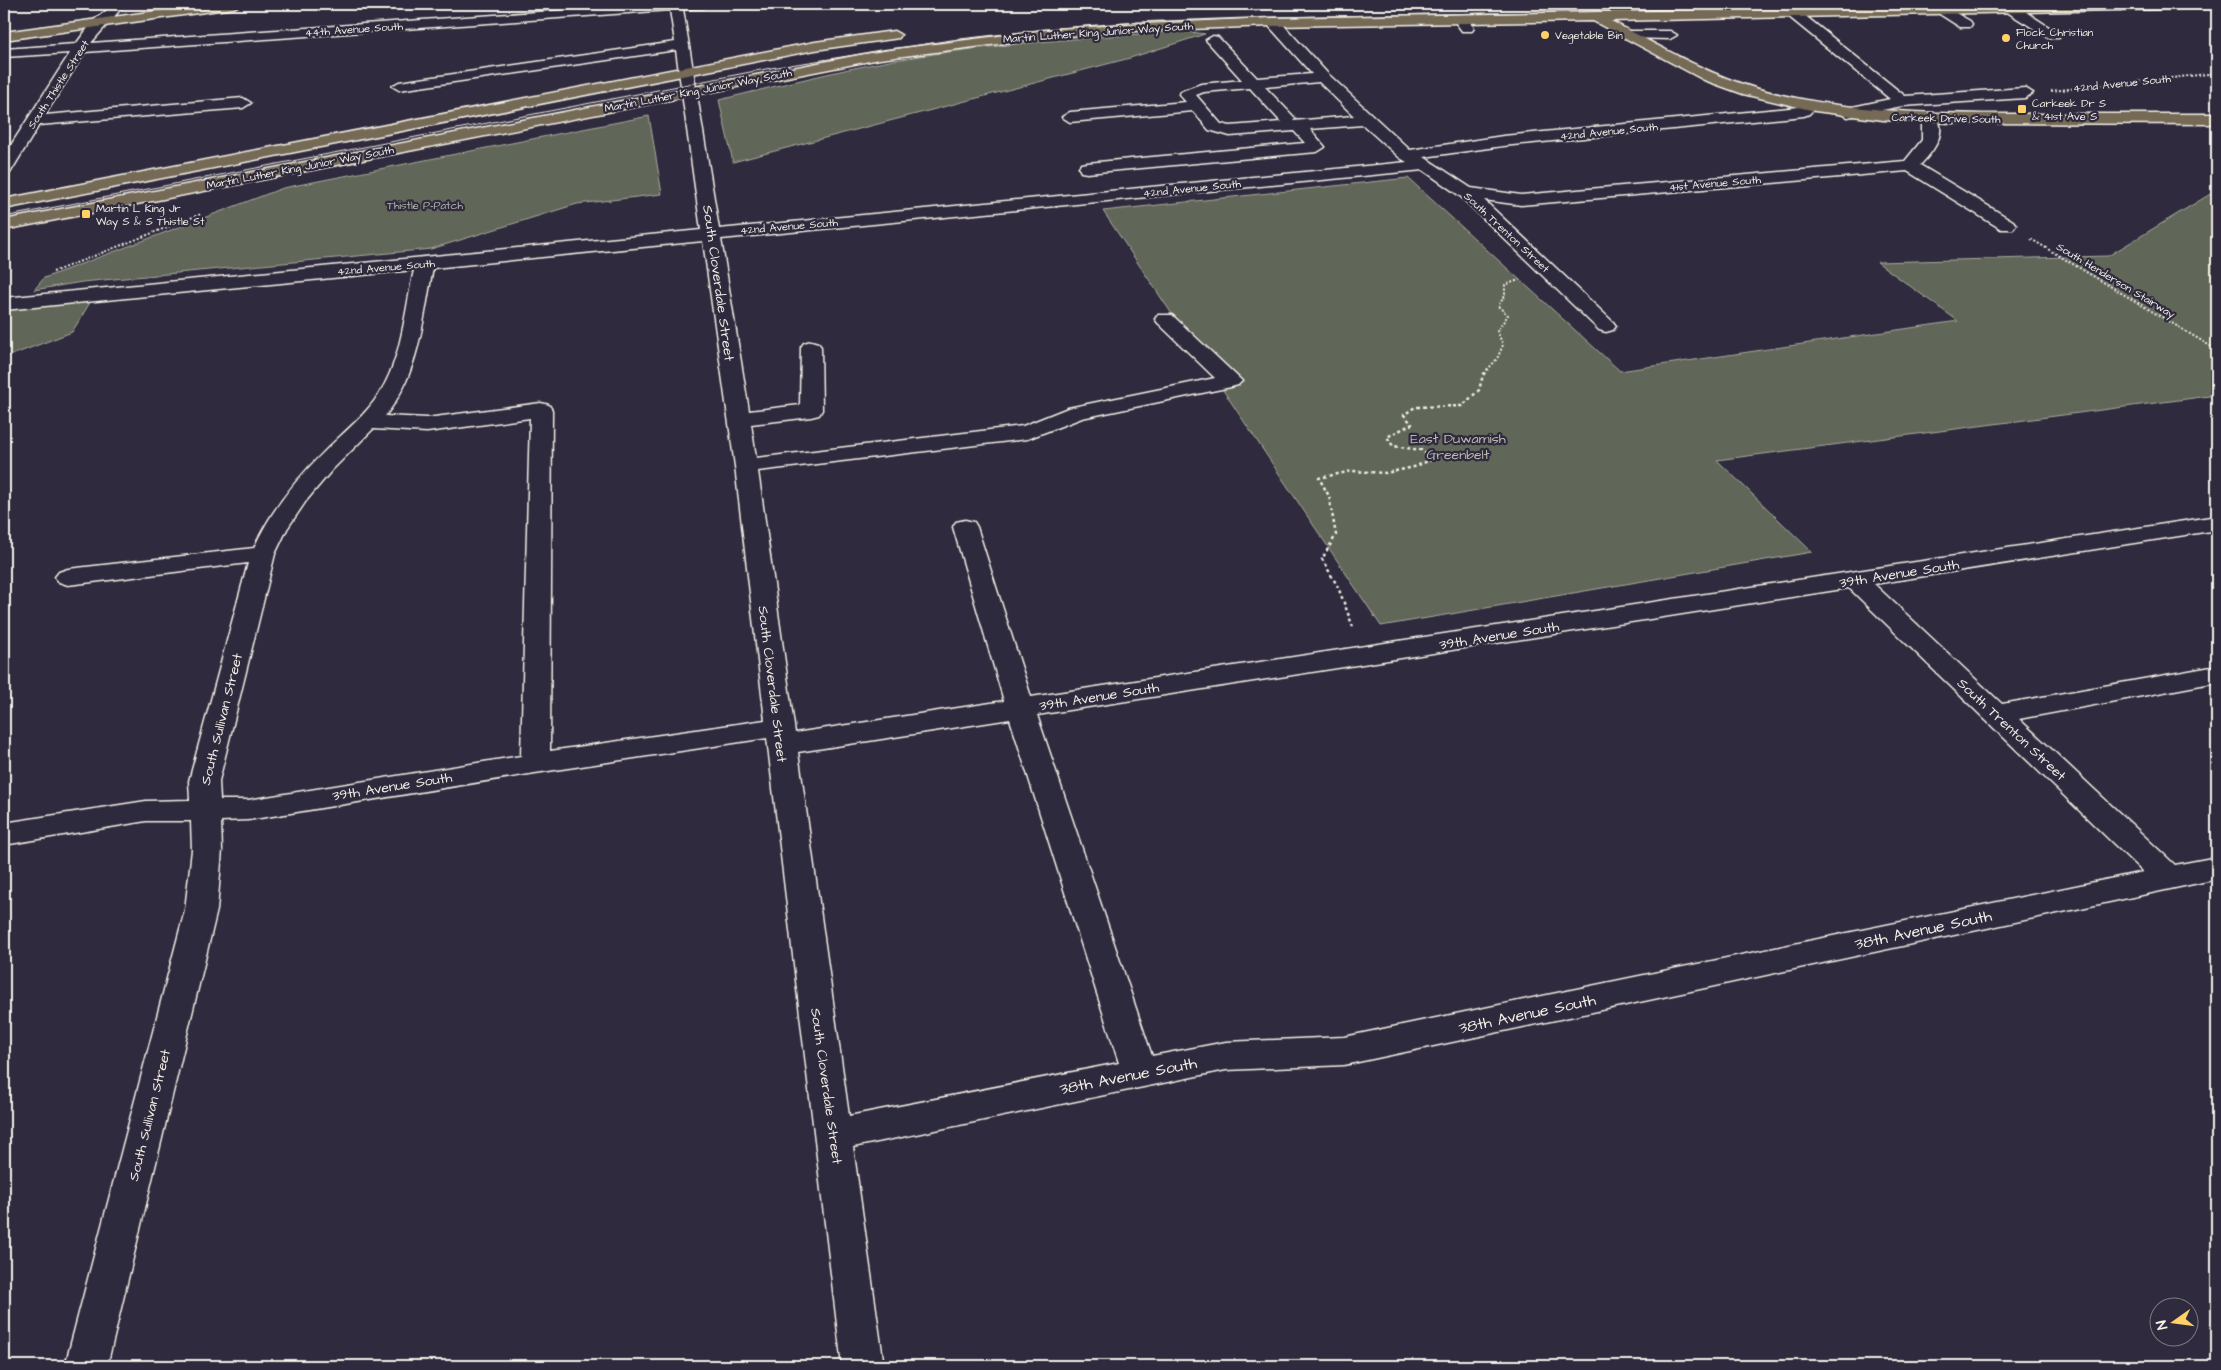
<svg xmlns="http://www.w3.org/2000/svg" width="2221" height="1370" font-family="'Architects Daughter',sans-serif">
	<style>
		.green { fill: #606659; stroke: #aaaca0 }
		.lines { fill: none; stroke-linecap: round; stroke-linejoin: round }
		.minor-casing { stroke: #f4f1e8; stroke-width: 3 }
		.major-casing { stroke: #f4f1e8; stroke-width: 3 }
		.path-far1 { stroke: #f4f1e8; stroke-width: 2; stroke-dasharray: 2 2; stroke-linecap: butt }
		.path { stroke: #f4f1e8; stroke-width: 2.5; stroke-dasharray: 3 3; stroke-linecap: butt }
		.minor { fill: #2f2a3d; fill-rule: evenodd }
		.major { fill: #746b55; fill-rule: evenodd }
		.tram { stroke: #f4f1e8; stroke-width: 1 }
		.poi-dot { fill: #ffd166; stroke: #2f2a3d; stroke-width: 2 }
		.labels { text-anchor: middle; stroke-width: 4.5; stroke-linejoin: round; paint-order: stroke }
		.far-street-label { font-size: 11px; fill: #f4f1e8; stroke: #2f2a3d }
		.far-poi-label { font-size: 11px; fill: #f4f1e8; stroke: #2f2a3d; text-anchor: start }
		.far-park-label { font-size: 11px; fill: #b9b9af; stroke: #2f2a3d }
		.street-label { font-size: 14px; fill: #f4f1e8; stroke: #2f2a3d }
		.park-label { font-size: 14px; fill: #b9b9af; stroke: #2f2a3d }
		.near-street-label { font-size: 16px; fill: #f4f1e8; stroke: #2f2a3d }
	</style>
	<rect width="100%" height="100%" fill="#2f2a3d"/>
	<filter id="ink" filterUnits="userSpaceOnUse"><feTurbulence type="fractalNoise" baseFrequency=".02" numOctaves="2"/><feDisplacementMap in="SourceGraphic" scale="10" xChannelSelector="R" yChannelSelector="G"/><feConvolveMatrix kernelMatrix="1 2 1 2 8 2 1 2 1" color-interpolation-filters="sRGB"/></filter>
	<g filter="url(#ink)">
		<g class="green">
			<path d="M1184,31L1205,34L1130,58L733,162L719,100C786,84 852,66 920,56C1008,43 1096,37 1184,31Z"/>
			<polygon points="649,116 662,194 577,204 431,249 82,282 34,290 44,278 283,188"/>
			<polygon points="1408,178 1620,371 1958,321 1877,262 2108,256 2217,190 2217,395 1717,460 1812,552 1381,626 1103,211"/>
			<polygon points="91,301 72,332 4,358 4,310"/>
		</g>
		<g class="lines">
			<defs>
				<g id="minor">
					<path d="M112,4H125L91,43L651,4H710L704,8L683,9L719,229L1407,162L1400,158L1363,125L1310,129L1325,147L1317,152L1087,173L1081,172L1079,168L1081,164L1087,163L1305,143L1294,131L1230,136L1209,130L1193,111L1070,122L1062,117L1070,112L1186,102L1179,94L1182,91L1201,84L1242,80L1206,40L1213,36L1218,37L1257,78L1312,74L1268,25L1266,22L1268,19H1278L1328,74L1410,150L1503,136L1799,107L1809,101L1817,106L1809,114L1804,116L1503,146L1424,157L1471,188L1521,195L1905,161L1922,140V119L1924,116H1936C1948,133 1932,153 1920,165L2013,221L2016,225L2013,229H2001L1907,171L1521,205L1484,200L1613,322L1616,326L1613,330L1606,332L1599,330L1460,196L1423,170L721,239L749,411L800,405L801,347L804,343L811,341L818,343L821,347L822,410L819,415L811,417L751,424L756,458L1023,426L1068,408L1215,378L1158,323L1155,319L1158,315H1172L1242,381L1238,385L1231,387L1082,418L1027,439L758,471L795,733L1004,701L953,527L956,522L965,520L974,522L977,527L1031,697L2217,516V530L1874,584L2002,704L2217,666V682L2019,719L2175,865L2217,857V879L1344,1065L1226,1070L853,1147L884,1366H842L767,738L535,773L248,820L221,821L222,850L217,910L107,1366H65L185,910L192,850L191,821H146L4,845V823L146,801L190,800L189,781L248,563L68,585L59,582L55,577L59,572L68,569L254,548C271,510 297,478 326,450C344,432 365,416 379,394C402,359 405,310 414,270L4,310V298L701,230L676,50L399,90L392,86L399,82L675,42L670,10L85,52L45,115L243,98L251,103L243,108L39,125L10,173L4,174V156L70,53L4,57V49L76,44L94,20L106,11ZM1319,82L1354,116L1293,121L1295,119L1293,116L1265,87ZM1250,88L1281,122L1230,126L1221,124L1196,95L1204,92ZM703,241L735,466L765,720L550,751L552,410L549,405L541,403L427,418L385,416C419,375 423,319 433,268ZM530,418L521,756L248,800H220L219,781L275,554L287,529L306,501L332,470L373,429L427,432ZM1849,588L2143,872L1344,1037L1226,1042L1152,1056L1037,715ZM1010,719L1119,1063L849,1116L798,752Z"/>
					<polygon points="1246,4 1261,4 1263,6 1256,10"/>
					<polygon points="2012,5 2017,6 2061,35 2059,38 2049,38 2007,12 2005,9"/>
					<polygon points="1943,6 1970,21 1972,24 1970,27 1960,27 1938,13 1936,10"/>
					<polygon points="1793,9 1798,10 1905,96 2025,88 2033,93 2025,98 1902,106 1848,117 1843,115 1840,112 1843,109 1890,99 1788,16 1786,13 1788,10"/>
					<path d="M1460,15C1467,17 1470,22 1474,28L1472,31H1462L1453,19L1455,16Z"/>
					<polygon points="1629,31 1670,31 1677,35 1670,39 1624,38 1622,35 1624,32"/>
				</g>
				<g id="major">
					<polygon points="207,4 241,4 234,8 4,40 4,32"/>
					<path d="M2032,4H2216L2209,8L1611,21C1658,45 1704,73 1755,88C1842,113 1934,114 2024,114C2089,114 2153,114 2217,114V124L1952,123L1883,120L1815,111L1743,94L1704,80L1593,21L1273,26L1136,31L1045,38L880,59L4,230V220L880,51L1045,30L1136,23L1273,18Z"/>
					<polygon points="894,31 901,35 899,38 815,50 4,209 4,199 815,42"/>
				</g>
			</defs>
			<use href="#minor" class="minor-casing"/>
			<use href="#major" class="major-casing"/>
			<g class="path-far1">
				<polyline points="2051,91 2217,73"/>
				<polyline points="2031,239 2217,350"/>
				<polyline points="53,272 201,214"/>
				<polyline points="1487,370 1497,359 1503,345 1497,331 1508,315 1498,306 1505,296 1505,285 1519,280"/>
			</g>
			<polyline class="path" points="1353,627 1338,587 1322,559 1336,535 1329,496 1319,478 1352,471 1386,473 1414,467 1433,459 1421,450 1393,446 1387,437 1412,424 1404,415 1415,407 1462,406 1479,390 1483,375 1488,369"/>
			<use href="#minor" class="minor"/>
			<use href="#major" class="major"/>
			<polyline class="tram" points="4,217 771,68 951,40 1058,28 1274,17 1977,4"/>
		</g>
	</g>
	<g class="poi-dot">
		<circle cx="1545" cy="35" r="5"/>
		<circle cx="2006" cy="38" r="5"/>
		<rect x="2017" y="104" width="10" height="10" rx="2.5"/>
		<rect x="81" y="209" width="10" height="10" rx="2.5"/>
	</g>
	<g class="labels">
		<g class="far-street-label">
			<text transform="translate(354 29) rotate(-4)" y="4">44th Avenue South</text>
			<text transform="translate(1098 32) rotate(-4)" y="4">Martin Luther King Junior Way South</text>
			<text transform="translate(2122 83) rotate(-6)" y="4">42nd Avenue South</text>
			<text transform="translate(58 84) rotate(-57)" y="4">South Thistle Street</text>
			<text transform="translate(698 90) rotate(-11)" y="4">Martin Luther King Junior Way South</text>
			<text transform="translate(1946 118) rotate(1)" y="4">Carkeek Drive South</text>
			<text transform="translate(1609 131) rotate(-6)" y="4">42nd Avenue South</text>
			<text transform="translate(300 167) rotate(-11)" y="4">Martin Luther King Junior Way South</text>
			<text transform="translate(1715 183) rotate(-5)" y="4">41st Avenue South</text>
			<text transform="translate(1192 188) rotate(-6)" y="4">42nd Avenue South</text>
			<text transform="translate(789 226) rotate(-5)" y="4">42nd Avenue South</text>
			<text transform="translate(1507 232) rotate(43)" y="4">South Trenton Street</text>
			<text transform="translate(386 267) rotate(-5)" y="4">42nd Avenue South</text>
			<text transform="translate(2116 280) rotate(31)" y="4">South Henderson Stairway</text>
		</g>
		<g class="far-poi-label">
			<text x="2016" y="36">Flock Christian<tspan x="2016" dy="13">Church</tspan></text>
			<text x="1555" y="39">Vegetable Bin</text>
			<text x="2032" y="107">Carkeek Dr S<tspan x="2032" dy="13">&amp; 41st Ave S</tspan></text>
			<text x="96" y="212">Martin L King Jr<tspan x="96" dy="13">Way S &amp; S Thistle St</tspan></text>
		</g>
		<g class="far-park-label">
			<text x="425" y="209">Thistle P-Patch</text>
		</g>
		<g class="street-label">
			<text transform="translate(719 283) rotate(82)" y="5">South Cloverdale Street</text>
			<text transform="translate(1899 573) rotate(-9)" y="5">39th Avenue South</text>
			<text transform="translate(1499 635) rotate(-9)" y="5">39th Avenue South</text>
			<text transform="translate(773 684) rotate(83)" y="5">South Cloverdale Street</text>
			<text transform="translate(1099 696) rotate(-9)" y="5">39th Avenue South</text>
			<text transform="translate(221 719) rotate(-76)" y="5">South Sullivan Street</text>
			<text transform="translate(2012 729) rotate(43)" y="5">South Trenton Street</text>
			<text transform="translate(392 786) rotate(-9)" y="5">39th Avenue South</text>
			<text transform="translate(827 1086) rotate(82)" y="5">South Cloverdale Street</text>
			<text transform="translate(149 1115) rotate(-76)" y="5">South Sullivan Street</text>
		</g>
		<g class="park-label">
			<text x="1458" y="443">East Duwamish<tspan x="1458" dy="16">Greenbelt</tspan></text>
		</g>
		<g class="near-street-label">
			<text transform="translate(1923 929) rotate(-12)" y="6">38th Avenue South</text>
			<text transform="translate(1527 1013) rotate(-12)" y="6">38th Avenue South</text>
			<text transform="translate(1128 1075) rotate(-11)" y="6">38th Avenue South</text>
		</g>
	</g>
	<rect width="2221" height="1370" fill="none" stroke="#2f2a3d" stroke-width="20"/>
	<rect x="10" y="10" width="2201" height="1350" fill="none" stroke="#f4f1e8" stroke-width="2" filter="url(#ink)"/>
	<g transform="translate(2174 1322) rotate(256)"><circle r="24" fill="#2f2a3d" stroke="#7e7a81"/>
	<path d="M0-4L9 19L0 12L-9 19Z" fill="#ffd166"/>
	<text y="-8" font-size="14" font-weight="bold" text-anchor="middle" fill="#f4f1e8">N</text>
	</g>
</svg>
